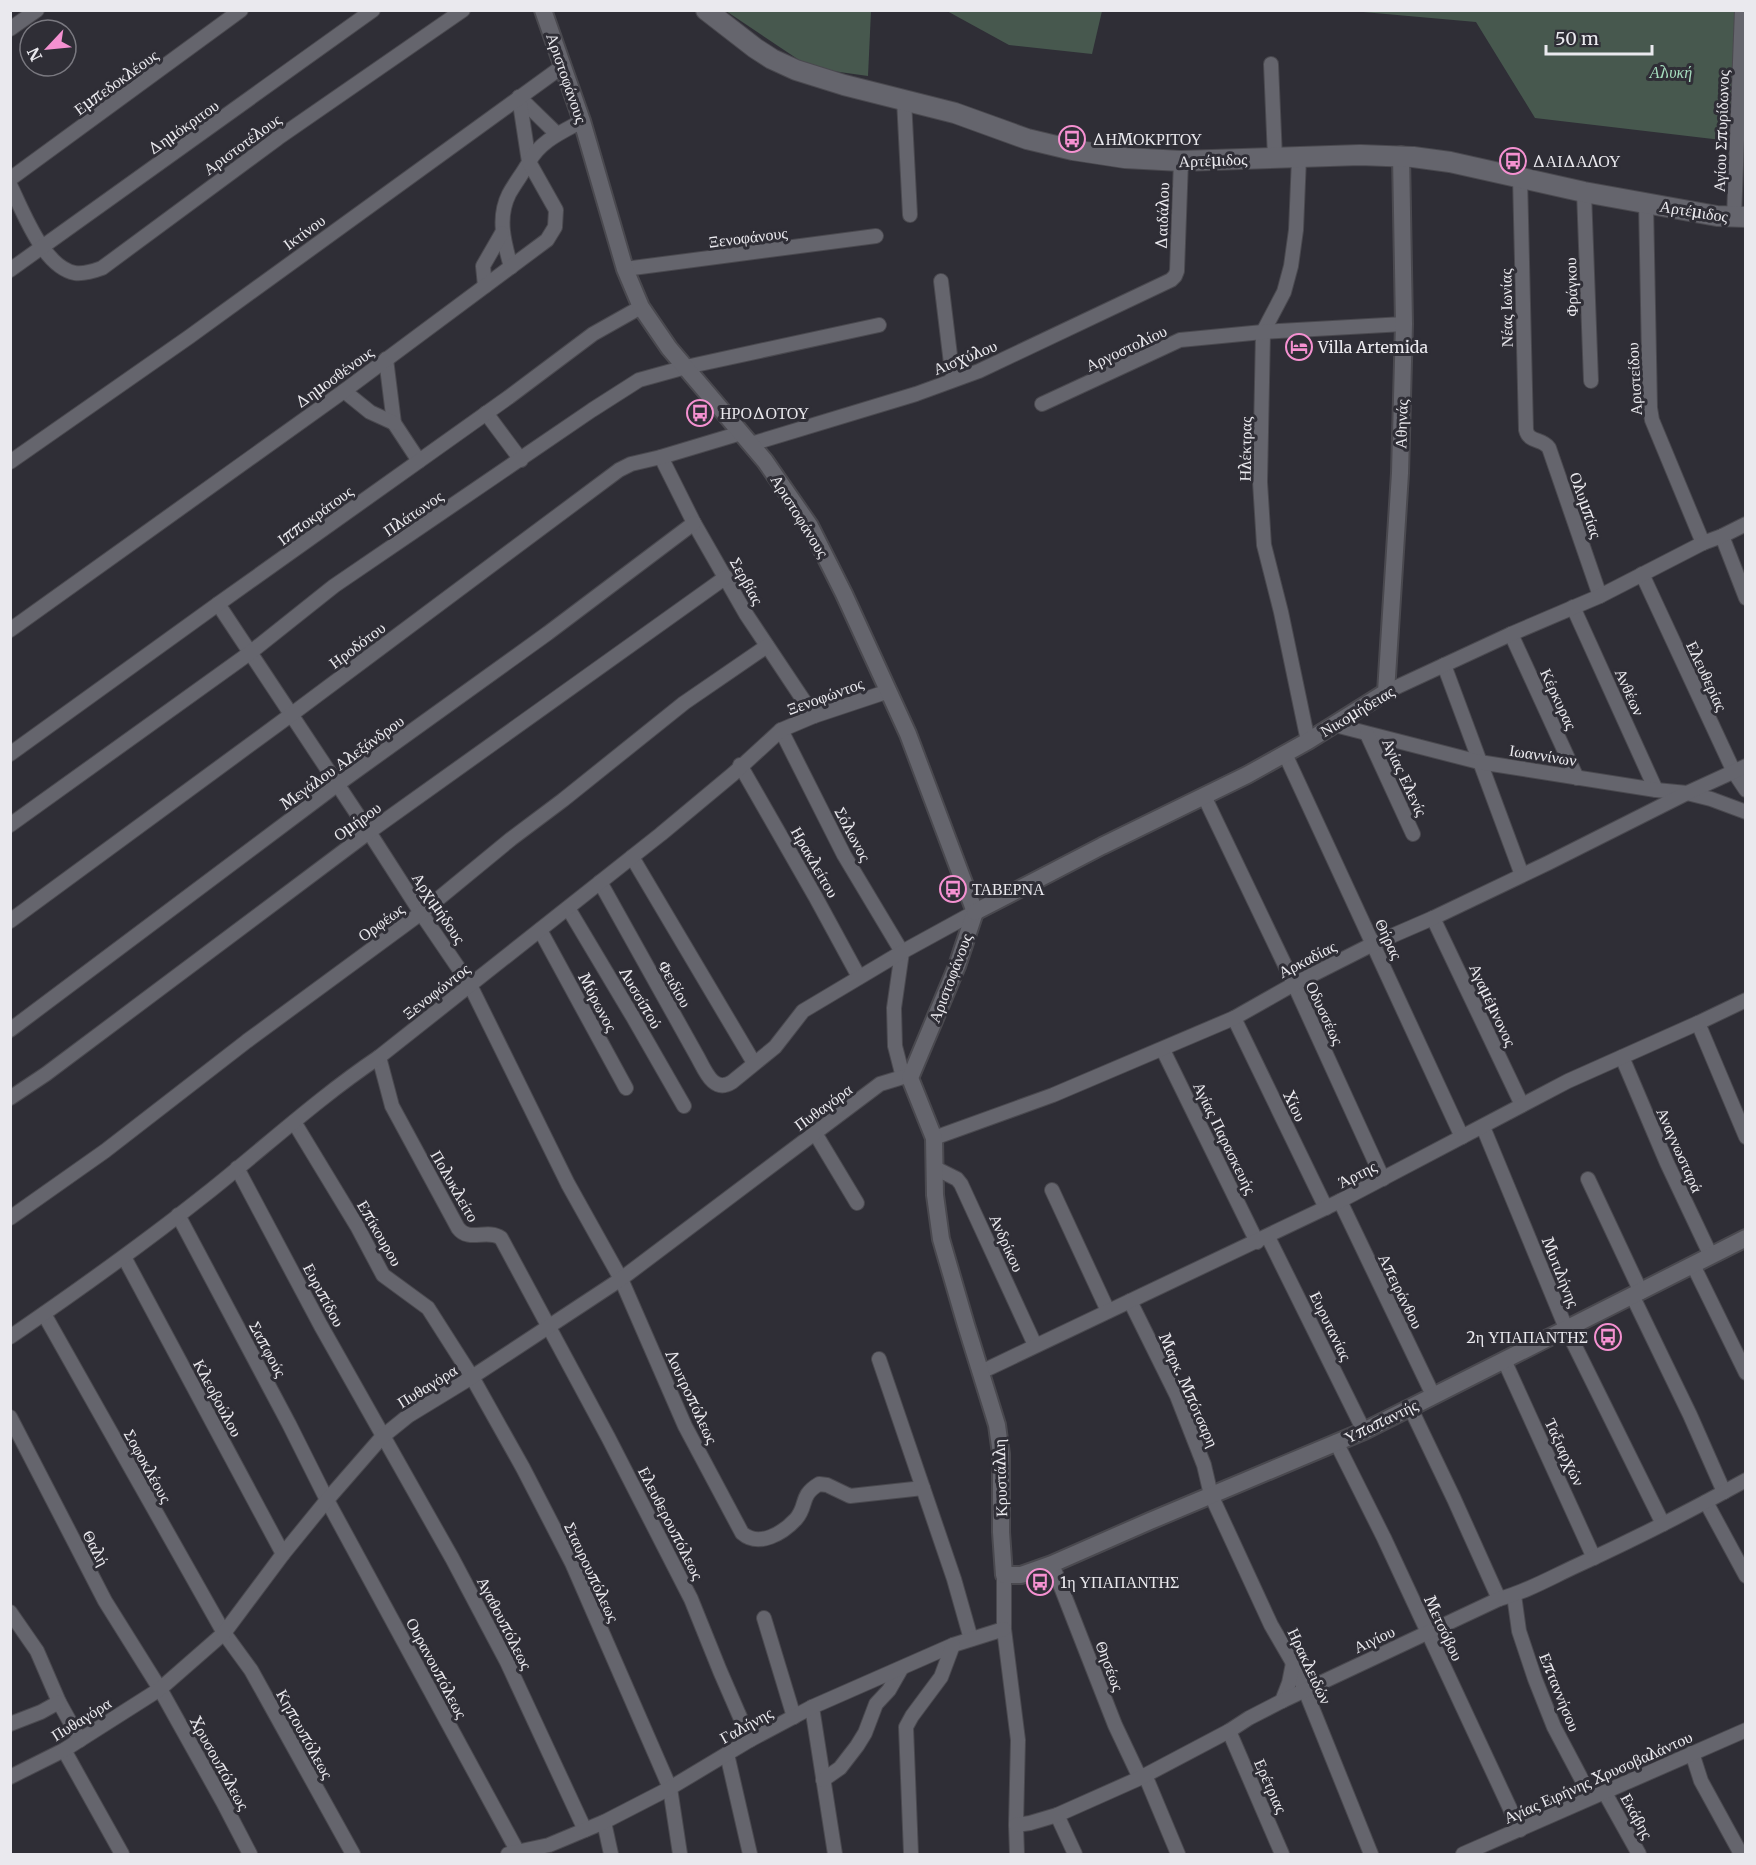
<svg xmlns="http://www.w3.org/2000/svg" width="1756" height="1865" font-family="Merriweather,serif">
	<style>
		.green { fill: #47584e }
		.lines { fill: none; stroke-linecap: round; stroke-linejoin: round }
		.minor-casing { stroke: #4a494f; stroke-width: 16 }
		.tertiary-casing { stroke: #4a494f; stroke-width: 20 }
		.secondary-casing { stroke: #4a494f; stroke-width: 22 }
		.minor { stroke: #65656d; stroke-width: 14 }
		.tertiary { stroke: #65656d; stroke-width: 16 }
		.secondary { stroke: #65656d; stroke-width: 20 }
		.labels { text-anchor: middle; stroke-width: 6; stroke-linejoin: round; paint-order: stroke }
		.park-label { font-size: 16px; font-style: italic; fill: #a6debf; stroke: #2f2e36 }
		.street-label { font-size: 16px; fill: #eae9ee; stroke: #2f2e36 }
		.poi-label { font-size: 16px; fill: #eae9ee; stroke: #2f2e36; text-anchor: start }
	</style>
	<rect width="100%" height="100%" fill="#2f2e36"/>
	<g class="green">
		<polygon points="726,11 871,11 868,76 811,68"/>
		<polygon points="947,11 1102,11 1092,54 1009,45"/>
		<polygon points="1352,11 1736,11 1730,141 1535,118 1476,22"/>
	</g>
	<g class="lines">
		<defs>
			<g id="minor">
				<polyline points="10,29 37,10"/>
				<polyline points="1271,64 1275,158"/>
				<polyline points="519,97 557,134"/>
				<polyline points="904,100 910,215"/>
				<polyline points="1299,158 1296,230 1291,266 1284,292 1263,332 1260,482 1264,545 1281,612 1308,741"/>
				<path d="M1520,177L1526,430C1529,443 1542,438 1549,448L1600,596"/>
				<polyline points="10,179 241,10"/>
				<path d="M10,185C23,211 43,267 75,273C84,274 94,271 102,268L278,138L463,10"/>
				<polyline points="1584,192 1591,381"/>
				<polyline points="1646,203 1650,408 1652,420 1703,543"/>
				<polyline points="1734,217 1742,10"/>
				<path d="M511,267C504,242 497,218 509,194C515,183 523,173 529,162L519,97"/>
				<polyline points="625,269 876,236"/>
				<polyline points="10,270 373,10"/>
				<polyline points="941,281 953,380"/>
				<polyline points="485,286 483,266 502,233"/>
				<polyline points="386,359 394,423 419,461"/>
				<polyline points="344,391 370,412 394,423"/>
				<polyline points="1042,404 1180,340 1263,332 1404,324"/>
				<polyline points="486,413 521,460"/>
				<polyline points="751,444 916,394 979,371 1171,280 1175,276 1177,271 1181,161"/>
				<polyline points="661,457 694,523 746,614 814,716"/>
				<polyline points="10,462 189,337 563,66"/>
				<polyline points="1722,536 1746,598"/>
				<polyline points="1642,574 1734,772 1746,790"/>
				<path d="M218,604L369,832L421,913L470,985L568,1184L621,1279L685,1426L742,1533C759,1548 783,1533 796,1519C808,1505 799,1496 819,1484L827,1485L850,1496L923,1488"/>
				<polyline points="1573,607 1656,790"/>
				<path d="M10,630L344,391L547,240L555,227L556,210L529,162C540,141 562,132 582,121"/>
				<polyline points="1511,634 1577,778"/>
				<polyline points="1444,665 1522,875"/>
				<polyline points="1386,692 1511,634 1600,596 1703,543 1722,536 1746,524"/>
				<polyline points="1335,725 1479,762 1656,790 1687,793 1711,799 1746,812"/>
				<polyline points="781,730 844,855 902,952 894,1008 895,1046 903,1077"/>
				<polyline points="1367,734 1413,834"/>
				<polyline points="10,754 218,604 509,397 593,334 641,307"/>
				<polyline points="1285,754 1462,1137"/>
				<polyline points="740,765 815,896 859,977"/>
				<polyline points="1204,796 1294,984 1383,1179"/>
				<polyline points="10,825 251,652 334,586 592,410 639,380 686,367 879,325"/>
				<polyline points="632,857 754,1063"/>
				<path d="M600,882L697,1056C705,1070 713,1094 732,1082L775,1047L803,1011L902,952L975,912"/>
				<polyline points="568,908 633,1017 684,1106"/>
				<polyline points="1433,918 1522,1105"/>
				<polyline points="10,921 292,714 619,470 631,464 661,457 741,433"/>
				<polyline points="540,930 626,1088"/>
				<polyline points="1234,1018 1326,1208"/>
				<polyline points="1698,1023 1746,1137"/>
				<polyline points="10,1030 338,784 548,633 694,523"/>
				<polyline points="1163,1050 1257,1242"/>
				<path d="M379,1057L392,1106L458,1228C469,1243 487,1228 501,1238L608,1437L691,1599L720,1671L750,1740"/>
				<polyline points="1622,1057 1667,1163 1711,1256"/>
				<polyline points="10,1098 46,1074 369,832 726,577"/>
				<polyline points="294,1122 357,1226 383,1275 428,1308 472,1377 523,1468 572,1563 670,1788 680,1854"/>
				<polyline points="1483,1127 1566,1328 1663,1524"/>
				<polyline points="815,1133 857,1203"/>
				<polyline points="934,1138 1053,1095 1234,1018 1294,984 1373,944 1433,918 1548,863 1687,793 1746,766"/>
				<polyline points="237,1168 321,1326 452,1558 507,1662 585,1830"/>
				<polyline points="935,1168 957,1179 961,1184 1035,1345"/>
				<polyline points="1588,1179 1641,1292"/>
				<polyline points="1052,1190 1108,1311"/>
				<polyline points="1340,1201 1433,1395"/>
				<polyline points="178,1215 289,1424 327,1500 519,1854"/>
				<polyline points="10,1218 105,1151 247,1041 421,913 511,839 563,800 684,703 767,646"/>
				<polyline points="1268,1237 1364,1431"/>
				<polyline points="124,1257 283,1554"/>
				<polyline points="1693,1265 1746,1373"/>
				<polyline points="1632,1295 1690,1415 1724,1492"/>
				<polyline points="1130,1301 1177,1396 1204,1465 1211,1495 1271,1625 1293,1663 1305,1690 1371,1854"/>
				<polyline points="44,1314 224,1633 251,1670 353,1854"/>
				<path d="M10,1337C77,1291 143,1244 206,1194C264,1148 318,1098 379,1057L661,834L733,774L781,730L814,716L889,691"/>
				<polyline points="879,1359 954,1579 971,1639"/>
				<polyline points="1504,1360 1594,1558"/>
				<polyline points="981,1372 1340,1201 1568,1081 1698,1023 1746,1000"/>
				<polyline points="1410,1407 1454,1499 1499,1599"/>
				<polyline points="10,1417 105,1601 160,1689 223,1802 250,1854"/>
				<polyline points="1336,1442 1384,1538 1520,1830"/>
				<polyline points="1706,1502 1746,1576"/>
				<polyline points="1052,1564 1115,1725 1140,1778"/>
				<polyline points="1004,1575 1004,1629 1018,1740 1016,1825 1017,1854"/>
				<polyline points="1514,1595 1519,1631 1535,1679 1554,1727 1591,1797"/>
				<polyline points="10,1612 37,1651 59,1702 80,1740"/>
				<polyline points="764,1618 794,1717"/>
				<polyline points="1282,1701 1289,1683 1293,1663"/>
				<polyline points="812,1707 835,1854"/>
				<polyline points="10,1724 41,1712 59,1702"/>
				<polyline points="1229,1731 1282,1854"/>
				<polyline points="64,1750 122,1854"/>
				<polyline points="1692,1753 1701,1781 1741,1854"/>
				<polyline points="727,1754 750,1854"/>
				<polyline points="1145,1775 1178,1854"/>
				<polyline points="10,1777 64,1750 160,1689 224,1633 283,1554 327,1500 382,1437 408,1416 472,1377 621,1279 880,1084 903,1077 910,1078"/>
				<polyline points="823,1780 840,1768 857,1746 865,1733 876,1704 889,1690 901,1669"/>
				<polyline points="1605,1793 1639,1854"/>
				<polyline points="1057,1815 1075,1854"/>
				<polyline points="604,1822 611,1854"/>
				<path d="M1016,1825L1030,1823L1057,1815L1140,1778L1229,1731L1249,1718L1282,1701L1499,1599C1526,1592 1550,1578 1576,1566C1633,1540 1690,1511 1746,1480"/>
				<polyline points="508,1854 549,1845 604,1822 670,1788 750,1740 812,1707 953,1645 1004,1629"/>
				<polyline points="911,1854 906,1727 912,1716 941,1677 953,1645"/>
				<polyline points="1463,1854 1746,1730"/>
			</g>
			<g id="tertiary">
				<polyline points="543,10 582,121 625,269 641,307 669,348 765,461 810,526 844,594 908,734 975,912 957,966 910,1078 934,1138 935,1195 941,1239 966,1325 997,1425 1001,1454 1001,1532 1004,1575 1021,1575 1052,1564 1150,1521 1364,1431 1746,1238"/>
				<polyline points="975,912 1102,846 1247,775 1308,741 1386,692 1400,473 1404,324 1401,155"/>
			</g>
			<polyline id="secondary" points="706,10 755,48 772,59 796,70 844,85 955,113 1027,139 1073,150 1125,158 1181,161 1360,155 1413,157 1450,162 1584,192 1717,216 1746,217"/>
		</defs>
		<use href="#minor" class="minor-casing"/>
		<use href="#tertiary" class="tertiary-casing"/>
		<use href="#secondary" class="secondary-casing"/>
		<use href="#minor" class="minor"/>
		<use href="#tertiary" class="tertiary"/>
		<use href="#secondary" class="secondary"/>
	</g>
	<defs>
		<symbol id="bus-ring" viewBox="-11 -11 22 22"><circle r="9.5" fill="#2f2e36" stroke="#f591d1" stroke-width="1.5"/><path d="M-5-6H5V4H4V6H2V4H-2V6H-4V4H-5ZM-3.5-4V0h7V-4ZM-3.5 1.2v1.5H-2V1.2ZM2 1.2v1.5H3.5V1.2Z" fill="#f591d1"/></symbol>
		<symbol id="hotel-ring" viewBox="-11 -11 22 22"><circle r="9.5" fill="#2f2e36" stroke="#f591d1" stroke-width="1.5"/><path d="M-6-4.5h1.5V1H6V5H4.5V3h-9V5H-6ZM-4 0a1.8 1.8 0 1 1 3.6 0ZM.5 0V-2.5h3Q6-2.5 6 0Z" fill="#f591d1"/></symbol>
	</defs>
	<g fill-rule="evenodd">
		<use href="#bus-ring" x="1057" y="124" width="30" height="30"/>
		<use href="#bus-ring" x="1498" y="146" width="30" height="30"/>
		<use href="#hotel-ring" x="1284" y="332" width="30" height="30"/>
		<use href="#bus-ring" x="685" y="398" width="30" height="30"/>
		<use href="#bus-ring" x="938" y="874" width="30" height="30"/>
		<use href="#bus-ring" x="1593" y="1322" width="30" height="30"/>
		<use href="#bus-ring" x="1025" y="1567" width="30" height="30"/>
	</g>
	<g class="labels">
		<g class="park-label">
			<text x="1671" y="78">Αλυκή</text>
		</g>
		<g class="street-label">
			<text transform="translate(567 78) rotate(71)" y="6">Αριστοφάνους</text>
			<text transform="translate(116 82) rotate(-36)" y="6">Εμπεδοκλέους</text>
			<text transform="translate(183 127) rotate(-35)" y="6">Δημόκριτου</text>
			<text transform="translate(1721 131) rotate(-88)" y="6">Αγίου Σπυρίδωνος</text>
			<text transform="translate(242 144) rotate(-36)" y="6">Αριστοτέλους</text>
			<text transform="translate(1213 160) rotate(-2)" y="6">Αρτέμιδος</text>
			<text transform="translate(1694 211) rotate(9)" y="6">Αρτέμιδος</text>
			<text transform="translate(1162 216) rotate(-88)" y="6">Δαιδάλου</text>
			<text transform="translate(304 232) rotate(-36)" y="6">Ικτίνου</text>
			<text transform="translate(748 237) rotate(-7)" y="6">Ξενοφάνους</text>
			<text transform="translate(1571 287) rotate(-92)" y="6">Φράγκου</text>
			<text transform="translate(1506 308) rotate(-91)" y="6">Νέας Ιωνίας</text>
			<text transform="translate(1126 348) rotate(-25)" y="6">Αργοστολίου</text>
			<text transform="translate(965 357) rotate(-22)" y="6">Αισχύλου</text>
			<text transform="translate(334 377) rotate(-36)" y="6">Δημοσθένους</text>
			<text transform="translate(1634 379) rotate(-93)" y="6">Αριστείδου</text>
			<text transform="translate(1401 424) rotate(-88)" y="6">Αθηνάς</text>
			<text transform="translate(1245 449) rotate(-89)" y="6">Ηλέκτρας</text>
			<text transform="translate(1586 505) rotate(71)" y="6">Ολυμπίας</text>
			<text transform="translate(413 513) rotate(-34)" y="6">Πλάτωνος</text>
			<text transform="translate(315 515) rotate(-36)" y="6">Ιπποκράτους</text>
			<text transform="translate(800 516) rotate(58)" y="6">Αριστοφάνους</text>
			<text transform="translate(747 581) rotate(61)" y="6">Σερβίας</text>
			<text transform="translate(357 645) rotate(-37)" y="6">Ηροδότου</text>
			<text transform="translate(1707 676) rotate(65)" y="6">Ελευθερίας</text>
			<text transform="translate(1630 692) rotate(66)" y="6">Ανθέων</text>
			<text transform="translate(825 696) rotate(-20)" y="6">Ξενοφώντος</text>
			<text transform="translate(1559 699) rotate(65)" y="6">Κέρκυρας</text>
			<text transform="translate(1357 711) rotate(-31)" y="6">Νικομήδειας</text>
			<text transform="translate(1543 755) rotate(9)" y="6">Ιωαννίνων</text>
			<text transform="translate(342 762) rotate(-36)" y="6">Μεγάλου Αλεξάνδρου</text>
			<text transform="translate(1405 777) rotate(65)" y="6">Αγίας Ελενίς</text>
			<text transform="translate(357 821) rotate(-36)" y="6">Ομήρου</text>
			<text transform="translate(853 834) rotate(62)" y="6">Σόλωνος</text>
			<text transform="translate(815 862) rotate(60)" y="6">Ηρακλείτου</text>
			<text transform="translate(439 908) rotate(56)" y="6">Αρχιμήδους</text>
			<text transform="translate(381 922) rotate(-36)" y="6">Ορφέως</text>
			<text transform="translate(1389 939) rotate(65)" y="6">Θήρας</text>
			<text transform="translate(1307 959) rotate(-27)" y="6">Αρκαδίας</text>
			<text transform="translate(950 978) rotate(-69)" y="6">Αριστοφάνους</text>
			<text transform="translate(675 984) rotate(61)" y="6">Φειδίου</text>
			<text transform="translate(436 991) rotate(-38)" y="6">Ξενοφώντος</text>
			<text transform="translate(641 998) rotate(60)" y="6">Λυσσίπού</text>
			<text transform="translate(598 1002) rotate(62)" y="6">Μύρωνος</text>
			<text transform="translate(1493 1005) rotate(65)" y="6">Αγαμέμνονος</text>
			<text transform="translate(1325 1013) rotate(65)" y="6">Οδυσσέως</text>
			<text transform="translate(1295 1106) rotate(64)" y="6">Χίου</text>
			<text transform="translate(823 1107) rotate(-36)" y="6">Πυθαγόρα</text>
			<text transform="translate(1225 1138) rotate(64)" y="6">Αγίας Παρασκευής</text>
			<text transform="translate(1680 1150) rotate(66)" y="6">Αναγνωσταρά</text>
			<text transform="translate(1357 1174) rotate(-27)" y="6">Άρτης</text>
			<text transform="translate(455 1186) rotate(60)" y="6">Πολυκλείτο</text>
			<text transform="translate(380 1233) rotate(60)" y="6">Επίκουρου</text>
			<text transform="translate(1007 1243) rotate(66)" y="6">Ανδρίκου</text>
			<text transform="translate(1561 1272) rotate(68)" y="6">Μυτιλήνης</text>
			<text transform="translate(1401 1291) rotate(64)" y="6">Απειράνθου</text>
			<text transform="translate(324 1295) rotate(62)" y="6">Ευριπίδου</text>
			<text transform="translate(1331 1326) rotate(64)" y="6">Ευρυτανίας</text>
			<text transform="translate(268 1349) rotate(62)" y="6">Σαπφούς</text>
			<text transform="translate(427 1386) rotate(-32)" y="6">Πυθαγόρα</text>
			<text transform="translate(1189 1390) rotate(66)" y="6">Μαρκ. Μπότσαρη</text>
			<text transform="translate(692 1397) rotate(65)" y="6">Λουτροπόλεως</text>
			<text transform="translate(218 1398) rotate(62)" y="6">Κλεοβούλου</text>
			<text transform="translate(1381 1421) rotate(-26)" y="6">Υπαπαντής</text>
			<text transform="translate(1565 1452) rotate(65)" y="6">Ταξιαρχών</text>
			<text transform="translate(148 1466) rotate(61)" y="6">Σοφοκλέους</text>
			<text transform="translate(1000 1478) rotate(-92)" y="6">Κρυστάλλη</text>
			<text transform="translate(671 1523) rotate(63)" y="6">Ελευθερουπόλεως</text>
			<text transform="translate(96 1548) rotate(63)" y="6">Θαλή</text>
			<text transform="translate(592 1572) rotate(65)" y="6">Σταυρουπόλεως</text>
			<text transform="translate(505 1623) rotate(63)" y="6">Αγαθουπόλεως</text>
			<text transform="translate(1444 1628) rotate(65)" y="6">Μετσόβου</text>
			<text transform="translate(1374 1639) rotate(-25)" y="6">Αιγίου</text>
			<text transform="translate(1110 1666) rotate(69)" y="6">Θησέως</text>
			<text transform="translate(1310 1666) rotate(65)" y="6">Ηρακλειδών</text>
			<text transform="translate(437 1668) rotate(62)" y="6">Ουρανουπόλεως</text>
			<text transform="translate(1560 1692) rotate(68)" y="6">Επταννήσου</text>
			<text transform="translate(81 1719) rotate(-32)" y="6">Πυθαγόρα</text>
			<text transform="translate(746 1725) rotate(-29)" y="6">Γαλήνης</text>
			<text transform="translate(305 1734) rotate(61)" y="6">Κηπουπόλεως</text>
			<text transform="translate(220 1763) rotate(61)" y="6">Χρυσουπόλεως</text>
			<text transform="translate(1598 1777) rotate(-24)" y="6">Αγίας Ειρήνης Χρυσοβαλάντου</text>
			<text transform="translate(1271 1786) rotate(66)" y="6">Ερέτριας</text>
			<text transform="translate(1637 1816) rotate(61)" y="6">Εκάβης</text>
		</g>
		<g class="poi-label">
			<text x="1092" y="145">ΔΗΜΟΚΡΙΤΟΥ</text>
			<text x="1532" y="167">ΔΑΙΔΑΛΟΥ</text>
			<text x="1318" y="353">Villa Artemida</text>
			<text x="720" y="419">ΗΡΟΔΟΤΟΥ</text>
			<text x="972" y="895">ΤΑΒΕΡΝΑ</text>
			<text x="1588" y="1343" text-anchor="end">2η ΥΠΑΠΑΝΤΗΣ</text>
			<text x="1060" y="1588">1η ΥΠΑΠΑΝΤΗΣ</text>
		</g>
	</g>
	<rect width="1756" height="1865" fill="none" stroke="#eae9ee" stroke-width="24"/>
	<g transform="translate(48 48) rotate(244)"><circle r="28" fill="#2f2e36" stroke="#7a7980" stroke-width="1.5"/>
	<path d="M0-4.5L10 22L0 15L-10 22Z" fill="#f591d1"/>
	<text y="-9" font-size="16" font-weight="bold" text-anchor="middle" fill="#eae9ee">N</text>
	</g>
	<path d="M1546 45v9h106v-9" fill="none" stroke="#eae9ee" stroke-width="3"/>
	<text x="1555" y="45" font-size="18" fill="#eae9ee" stroke="#2f2e36" stroke-width="4.5" paint-order="stroke">50 m</text>
</svg>
